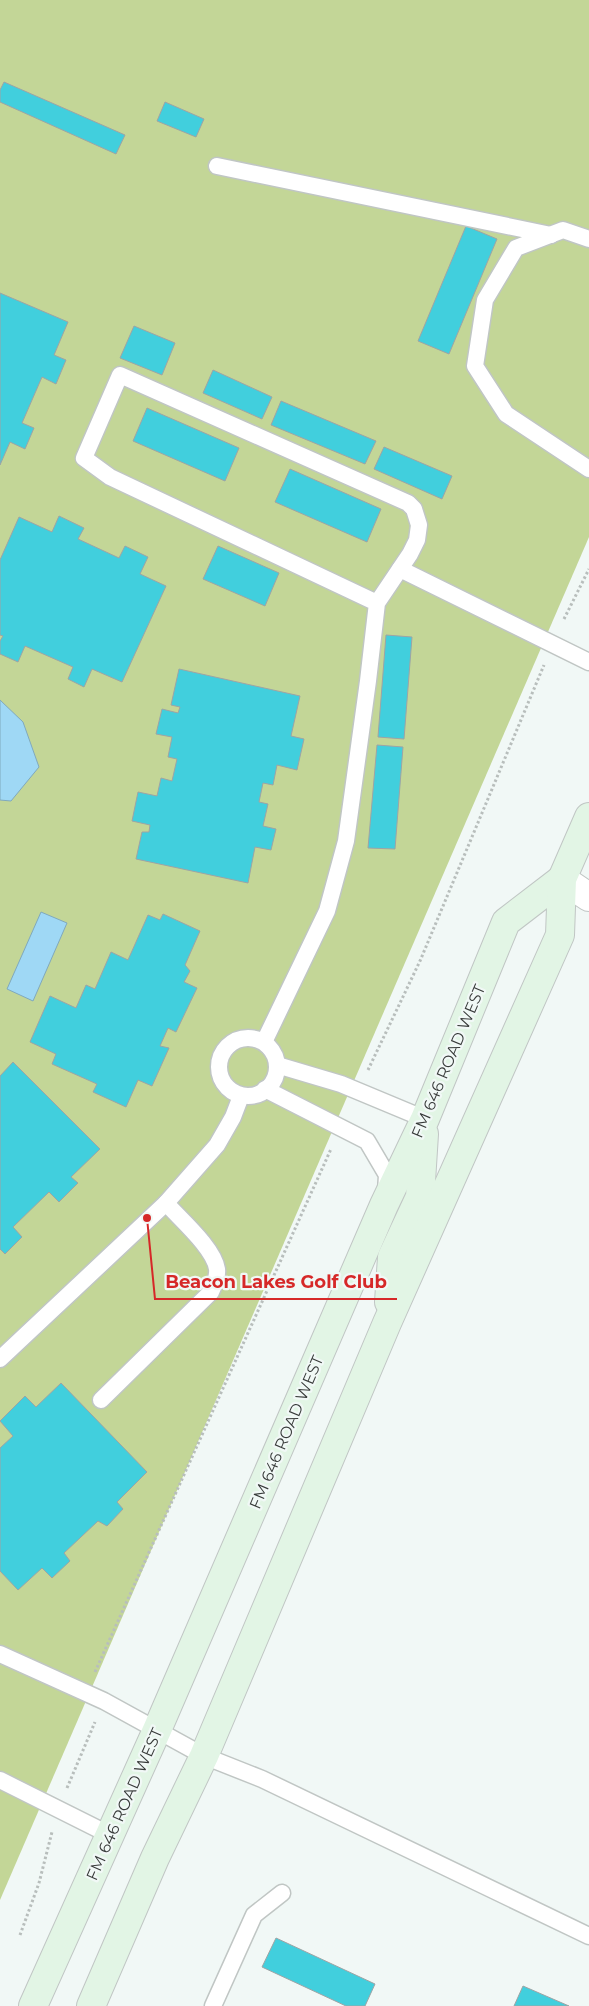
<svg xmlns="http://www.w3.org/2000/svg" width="589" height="2006" font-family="Montserrat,sans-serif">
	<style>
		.green { fill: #c3d697 }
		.water { fill: #9fd8f5; stroke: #80a9bd }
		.building { fill: #41cfdd; stroke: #9ea4a5 }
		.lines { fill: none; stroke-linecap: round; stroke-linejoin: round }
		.lane-casing { stroke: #c0c6c4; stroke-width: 19 }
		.street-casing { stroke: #c0c6c4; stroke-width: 30 }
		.secondary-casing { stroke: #c0c6c4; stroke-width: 30 }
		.path { stroke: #b8bebc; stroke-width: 3; stroke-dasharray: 2.5 2.5; stroke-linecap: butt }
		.lane { stroke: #fff; stroke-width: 16 }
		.street { stroke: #fff; stroke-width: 28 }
		.secondary { stroke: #e2f5e5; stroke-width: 28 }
		.labels { text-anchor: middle; stroke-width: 4.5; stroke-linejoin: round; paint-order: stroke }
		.street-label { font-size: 16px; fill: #373a39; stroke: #f1f8f6 }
		.leader { fill: none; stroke: #d62828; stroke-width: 2 }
		.callout-dot { fill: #d62828; stroke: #f1f8f6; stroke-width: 2 }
		.callout-label { font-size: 18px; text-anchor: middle; font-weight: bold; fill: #d62828; stroke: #f1f8f6; stroke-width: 4.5; stroke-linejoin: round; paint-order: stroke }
	</style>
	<rect width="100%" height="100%" fill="#f1f8f6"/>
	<polygon class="green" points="0,0 589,0 589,537 0,1900"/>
	<g class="water">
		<polygon points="0,700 23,722 39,767 11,801 0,800"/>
		<polygon points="41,912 67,923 33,1001 7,989"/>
	</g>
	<g class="building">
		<polygon points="4,82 125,135 116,154 0,102 0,90"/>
		<polygon points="165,102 204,119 196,137 157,121"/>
		<polygon points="466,226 497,239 449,354 418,341"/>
		<polygon points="0,293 68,322 54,355 66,360 56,384 42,377 22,423 34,428 25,449 10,442 0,465"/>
		<polygon points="134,326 175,343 162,375 120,358"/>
		<polygon points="213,370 272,397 262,419 203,393"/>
		<polygon points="281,401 376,441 365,464 271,425"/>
		<polygon points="147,408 239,448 225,481 133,441"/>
		<polygon points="384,447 452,476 442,499 374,469"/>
		<polygon points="290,469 381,509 367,542 275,502"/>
		<polygon points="59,516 84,528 78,539 119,558 125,546 148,557 140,574 166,586 122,682 92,669 84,687 68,679 73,667 25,646 18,662 0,654 0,641 3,636 0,635 0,560 19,517 52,532"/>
		<polygon points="218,546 279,573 265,606 203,579"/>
		<polygon points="386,635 412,637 404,739 378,737"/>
		<polygon points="179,669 300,696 291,736 304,739 297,770 277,765 273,785 263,783 259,802 268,804 263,826 276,829 271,850 255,847 248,883 136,859 142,832 149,832 150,825 132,821 138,792 157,796 161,778 172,781 177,759 168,757 172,737 156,734 162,709 178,713 180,707 171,705"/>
		<polygon points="377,745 403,747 395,849 368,848"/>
		<polygon points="163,914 200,931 185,965 190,971 184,982 197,988 176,1032 168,1028 160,1046 169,1048 152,1086 138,1080 126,1107 93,1092 97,1084 52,1064 56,1054 30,1042 50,996 76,1008 86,985 95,989 111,952 128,960 148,915 160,920"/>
		<polygon points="13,1062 100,1149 71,1177 78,1183 59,1202 49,1192 13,1227 22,1237 5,1254 0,1249 0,1076"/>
		<polygon points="61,1383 147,1472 117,1502 123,1509 107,1526 98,1521 64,1553 70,1561 52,1578 42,1568 18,1590 0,1571 0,1448 13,1436 0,1421 25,1396 36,1407"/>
		<polygon points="276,1938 375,1984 365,2006 346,2006 262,1967"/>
		<polygon points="523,1986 569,2006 514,2006"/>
	</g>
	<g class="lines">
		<defs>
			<g id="lane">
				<polyline points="217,166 551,235"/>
				<polyline points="589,239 563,230 516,248 485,300 475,366 506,414 589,469"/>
				<polyline points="400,569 589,662"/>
				<circle cx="248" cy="1067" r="29"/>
				<polyline points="264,1042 327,911 346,841 368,681 377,603 410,554 417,540 419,525 414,509 408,503 120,375 84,458 110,477 377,603"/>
				<polyline points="277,1065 341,1084 425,1119"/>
				<polyline points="265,1089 367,1141 387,1175 386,1192"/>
				<polyline points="0,1359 166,1203 217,1145 233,1117 241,1096"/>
				<path d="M101,1400L211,1292C214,1285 218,1277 217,1269C214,1248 180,1219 166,1203"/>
				<polyline points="0,1654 104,1701 204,1756 262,1779 589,1936"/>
				<polyline points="0,1780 110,1835"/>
				<polyline points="213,2006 254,1915 282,1893"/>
			</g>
			<polyline id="street" points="562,879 589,897"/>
			<g id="secondary">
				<polyline points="389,1302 392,1257 420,1197 424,1134"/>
				<polyline points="33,2006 157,1730 384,1205 425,1119 506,922 562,879"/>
				<polyline points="91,2006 155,1858 204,1756 387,1323 560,935 562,879 589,817"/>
			</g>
		</defs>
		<use href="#lane" class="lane-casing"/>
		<use href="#street" class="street-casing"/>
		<use href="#secondary" class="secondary-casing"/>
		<g class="path">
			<polyline points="564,619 589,569"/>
			<polyline points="368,1070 420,961 544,665"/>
			<polyline points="95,1672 331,1149"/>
			<polyline points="67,1788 95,1722"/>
			<polyline points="20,1935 39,1883 52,1832"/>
		</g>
		<use href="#lane" class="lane"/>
		<use href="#street" class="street"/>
		<use href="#secondary" class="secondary"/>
	</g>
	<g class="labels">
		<g class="street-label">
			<text transform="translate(448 1061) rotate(-67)" y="6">FM 646 ROAD WEST</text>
			<text transform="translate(286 1432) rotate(-67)" y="6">FM 646 ROAD WEST</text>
			<text transform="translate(124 1804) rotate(-66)" y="6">FM 646 ROAD WEST</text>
		</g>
	</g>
	<path class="leader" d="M147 1218L155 1299H397"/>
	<circle class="callout-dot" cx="147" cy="1218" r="5"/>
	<g class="callout-label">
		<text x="276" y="1288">Beacon Lakes Golf Club</text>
	</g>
</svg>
